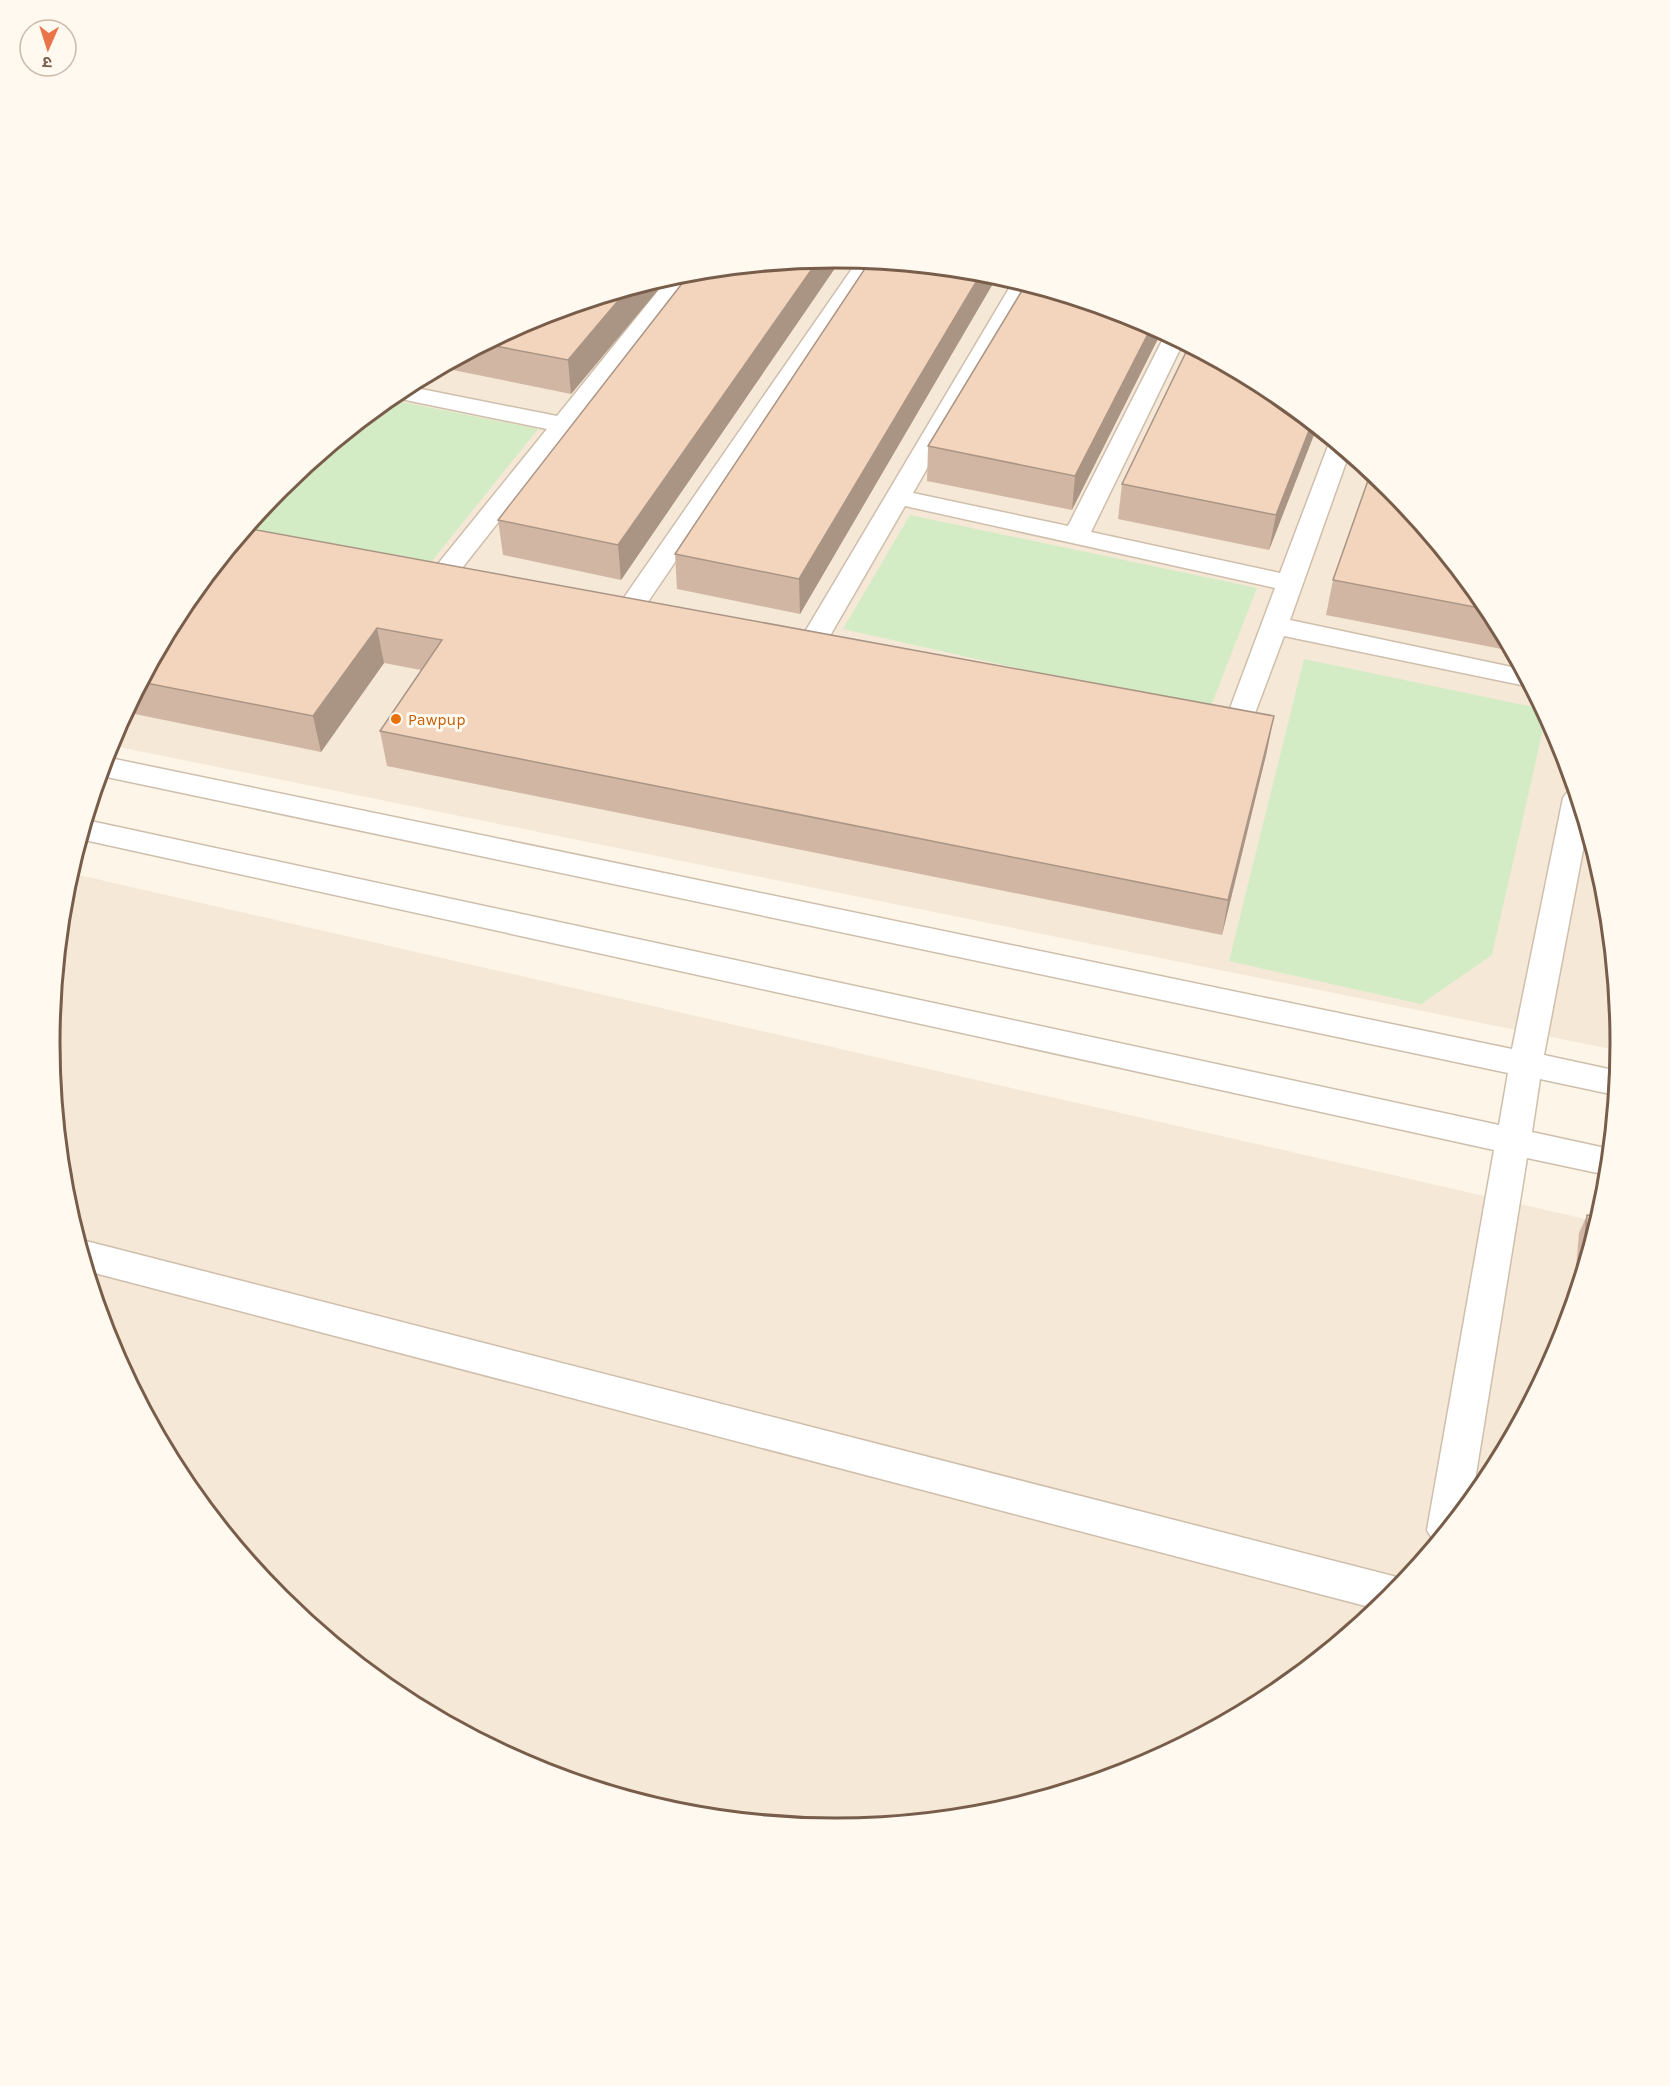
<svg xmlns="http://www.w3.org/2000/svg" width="1670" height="2086" font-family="Karla,'Noto Sans Devanagari',sans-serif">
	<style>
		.residential { fill: #f5e8d6 }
		.green { fill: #d3ecc5 }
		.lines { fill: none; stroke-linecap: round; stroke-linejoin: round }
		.minor-casing { stroke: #cfbeac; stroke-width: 3 }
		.minor { fill: #fff; fill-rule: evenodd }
		.wall { fill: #d1b7a3 }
		.shaded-wall { fill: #aa9585 }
		.building { fill: #f3d5be; stroke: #aa9585; stroke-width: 1.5 }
		.food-dot { fill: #e8710a; stroke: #fff9ef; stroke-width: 2 }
		.labels { text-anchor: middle; stroke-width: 6; stroke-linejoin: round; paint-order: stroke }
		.food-label { font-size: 16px; fill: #c56008; stroke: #fff9ef; text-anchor: start }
		.rim { fill: none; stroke: #785d4a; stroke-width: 3 }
	</style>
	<rect width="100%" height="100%" fill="#fdf6e8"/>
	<g class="residential">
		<polygon points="835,258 989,273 1136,317 1272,390 1391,488 1488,607 1561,743 1605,890 1620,1051 109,745 182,606 280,487 399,390 535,317 682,273"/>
		<polygon points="70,873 1598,1222 1561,1344 1488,1480 1390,1599 1271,1696 1135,1769 988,1813 835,1828 681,1813 534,1769 398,1696 279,1598 182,1479 109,1343 65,1196 50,1043 65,889"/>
	</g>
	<g class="green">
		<polygon points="387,399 538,429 427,567 247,528 280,487"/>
		<polygon points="910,515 1257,588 1209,711 843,629"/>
		<polygon points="1304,659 1543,709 1546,716 1492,955 1421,1004 1229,961"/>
	</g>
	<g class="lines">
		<defs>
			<g id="minor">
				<polygon points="858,260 879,262 637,618 627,620 617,618 614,612"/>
				<polygon points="696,272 451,582 442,584 433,582 429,576 433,570 547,429 391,397 406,386 557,416 670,276"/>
				<polygon points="1014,280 1032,286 913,493 1068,526 1166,333 1183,343 1091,532 1280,573 1328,446 1333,440 1349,454 1290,620 1521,669 1531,687 1284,636 1246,737 1236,739 1203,731 1199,725 1203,719 1213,716 1226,719 1275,588 905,506 820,653 810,656 800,653 796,647"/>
				<polygon points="105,757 1512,1049 1563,798 1568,791 1575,789 1587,829 1544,1055 1618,1071 1615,1095 1540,1079 1532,1132 1610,1149 1607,1175 1527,1158 1472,1499 1435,1544 1427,1530 1494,1150 80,839 86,820 1499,1125 1508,1073 102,776 99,775"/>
				<polygon points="82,1240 1393,1576 1405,1581 1377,1609 87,1271 78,1242"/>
			</g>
		</defs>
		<use href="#minor" class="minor-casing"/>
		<use href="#minor" class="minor"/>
	</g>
	<g class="wall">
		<polygon points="835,258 842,258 621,580 503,555 498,520"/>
		<polygon points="989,273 998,275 800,614 677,589 675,554"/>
		<polygon points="669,277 571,394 443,368 443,366 535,317"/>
		<polygon points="1136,317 1072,510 927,481 928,446"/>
		<polygon points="1317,427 1269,550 1118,519 1122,484"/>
		<polygon points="246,528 1267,751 1222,935 387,766 380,731 421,670 384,663 321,752 125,712 182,606"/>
		<polygon points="1333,580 1488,607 1512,651 1326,615"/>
		<polygon points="1587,1215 1599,1217 1573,1304 1579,1233"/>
	</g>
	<g class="shaded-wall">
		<polygon points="835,258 842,258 621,580 618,545 819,259"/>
		<polygon points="982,272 989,273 998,275 800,614 799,579"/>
		<polygon points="669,277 571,394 568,360 628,289"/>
		<polygon points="1152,326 1162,331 1072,510 1075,476"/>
		<polygon points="1312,423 1317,427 1269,550 1276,515"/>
		<polygon points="377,628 384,663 321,752 313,716"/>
		<polygon points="1274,716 1267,751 1222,935 1228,900"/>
	</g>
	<g class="building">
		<polygon points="819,259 618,545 498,520 691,272"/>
		<polygon points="870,261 982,272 799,579 675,554"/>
		<polygon points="1026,284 1136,317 1152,326 1075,476 928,446"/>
		<polygon points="628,289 568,360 485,344 535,317"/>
		<polygon points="1189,346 1272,390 1312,423 1276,515 1122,484"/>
		<polygon points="1371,472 1391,488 1490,610 1333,580"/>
		<polygon points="246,528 1274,716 1228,900 380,731 442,640 377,628 313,716 141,682 182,606"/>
		<polygon points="1587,1215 1599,1217 1582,1273"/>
	</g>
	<circle class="food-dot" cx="396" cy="719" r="6"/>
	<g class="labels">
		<g class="food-label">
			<text x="408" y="725">Pawpup</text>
		</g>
	</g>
	<path d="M0 0H1670V2086H0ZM60 1043a775 775 0 1 1 1550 0a775 775 0 1 1-1550 0Z" fill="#fff9ef" fill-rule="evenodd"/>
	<path class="rim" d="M60 1043a775 775 0 1 1 1550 0a775 775 0 1 1-1550 0Z"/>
	<g transform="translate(48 48) rotate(183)"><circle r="28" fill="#fff9ef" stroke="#c9bbad" stroke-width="1.5"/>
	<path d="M0-4.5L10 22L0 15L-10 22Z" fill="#ea744a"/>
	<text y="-9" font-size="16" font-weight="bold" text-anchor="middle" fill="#785d4a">उ</text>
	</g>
</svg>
